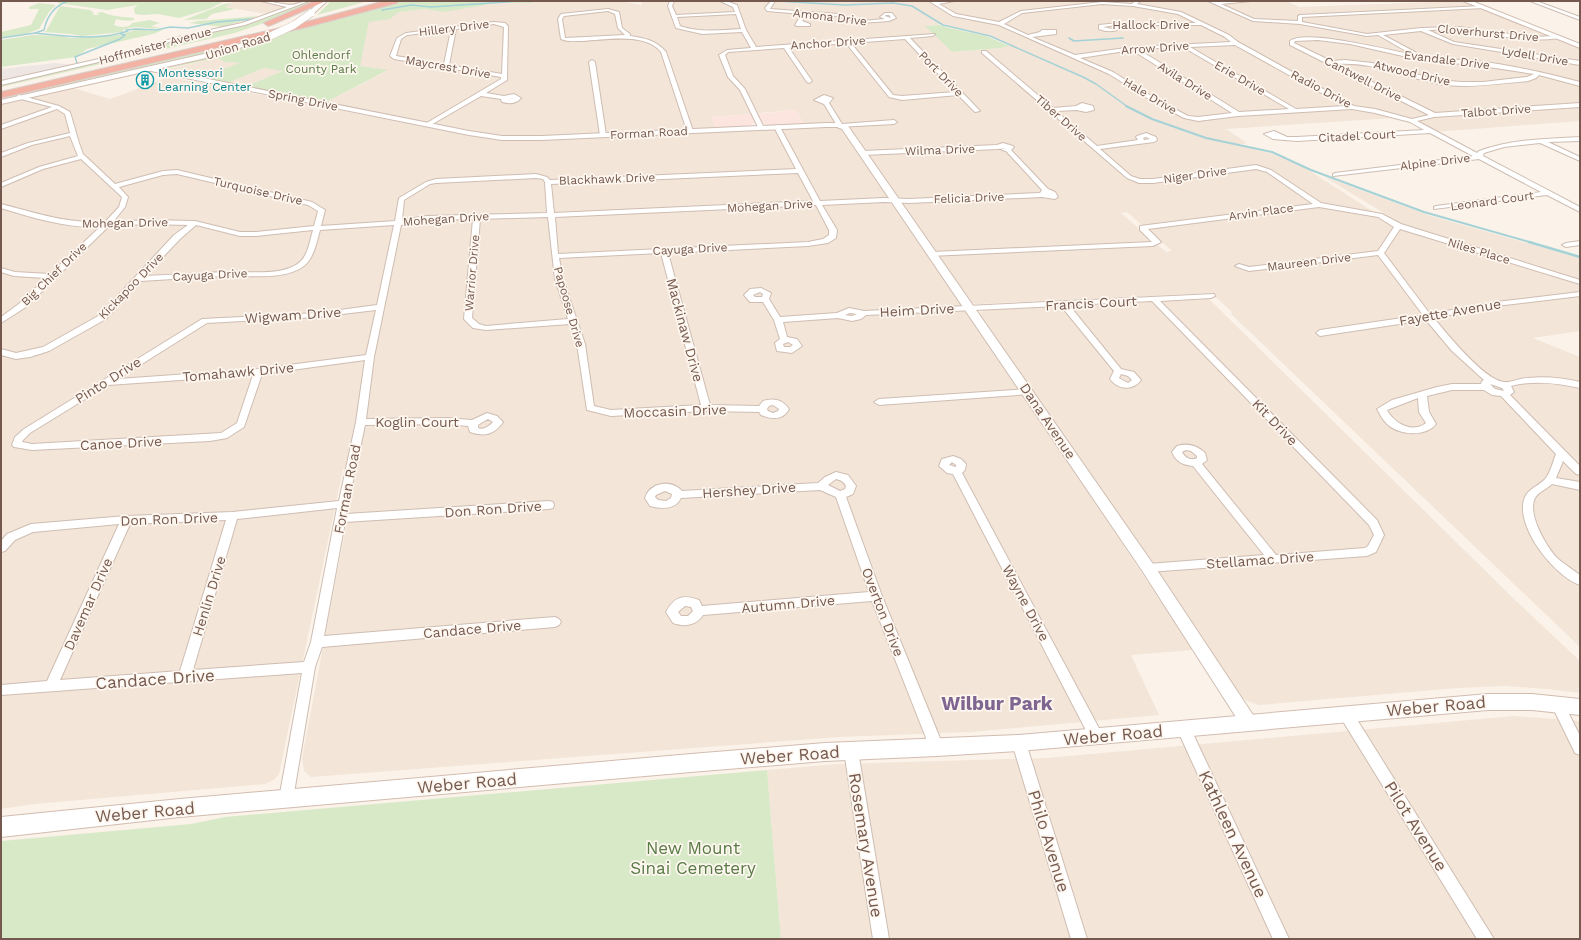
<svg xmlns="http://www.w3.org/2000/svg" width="1581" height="940" font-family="'Work Sans',sans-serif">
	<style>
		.residential { fill: #f3e5d8; fill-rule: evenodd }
		.commercial { fill: #fbe5de }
		.industrial { fill: #ede6e2 }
		.green { fill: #d8e9c8 }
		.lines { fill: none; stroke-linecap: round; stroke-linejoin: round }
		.stream-far2 { stroke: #a5d2d6; stroke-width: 1.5 }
		.stream-far1 { stroke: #a5d2d6; stroke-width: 2 }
		.stream { stroke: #a5d2d6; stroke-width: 2.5 }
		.minor-casing { stroke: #cfbdb2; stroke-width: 2 }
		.tertiary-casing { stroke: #cfbdb2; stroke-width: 2 }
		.secondary-casing { stroke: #d2bcb0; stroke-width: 2 }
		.motorway-casing { stroke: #d8d1cd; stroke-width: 2 }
		.minor { fill: #fff; fill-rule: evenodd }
		.tertiary { fill: #fff; fill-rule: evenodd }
		.secondary { fill: #fff; fill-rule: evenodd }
		.motorway { fill: #f2b3a4; fill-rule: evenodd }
		.secondary-bridge-casing { stroke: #d2bcb0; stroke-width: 8; stroke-linecap: butt }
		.secondary-bridge { stroke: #fff; stroke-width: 7 }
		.labels { text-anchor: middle; stroke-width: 3.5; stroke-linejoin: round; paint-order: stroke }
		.far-street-label { font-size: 12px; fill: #75594e; stroke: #fef7f0 }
		.far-park-label { font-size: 12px; fill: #597a46; stroke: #fef7f0 }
		.far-culture-label { font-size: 12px; fill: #0d838f; stroke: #fef7f0; text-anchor: start }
		.street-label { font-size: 14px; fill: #75594e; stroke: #fef7f0 }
		.near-street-label { font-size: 17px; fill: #75594e; stroke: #fef7f0 }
		.near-park-label { font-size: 17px; fill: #597a46; stroke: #fef7f0 }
		.near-quarter-label { font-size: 19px; font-weight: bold; fill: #7f6690; stroke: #fef7f0 }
	</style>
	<rect width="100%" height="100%" fill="#fbf3e9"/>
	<g class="residential">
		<polygon points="236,1 303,1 266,14 224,7"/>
		<path d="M533,1H629L626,2L642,5L641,1L760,2V1H1287L1299,7L1461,1L1580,48V121L1434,132L1408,117L1226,129L1247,143L1237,145L1270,153L1304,167L1403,231L1407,232L1410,229L1323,176L1431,216L1580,258V331L1533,338L1580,357V647L1231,314L1232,312L1211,293L977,304L972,303L847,124L832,123L804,124L796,110L712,117L715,128L530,137L501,136L482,134L324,103L387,71L359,66L369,22L399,12L425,9L440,10L486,3H532ZM944,24L954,28L990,36L1012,45L1001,48L952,52L926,26ZM1127,212L1171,250V251L1166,252L1121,213Z"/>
		<polygon points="218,58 225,62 242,63 199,78 158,71"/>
		<polygon points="264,68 284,71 244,87 225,84"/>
		<polygon points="169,77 468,135 502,139 836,126 843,129 1043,425 1193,650 1131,655 1159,715 972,732 839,737 311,777 304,771 302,758 357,468 343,469 279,774 274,780 265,784 34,804 1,809 1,105 70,87 110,99"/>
		<polygon points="1209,299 1514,599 1580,661 1580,693 1547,689 1505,686 1457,688 1259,705 1247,701 1237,694 979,314 984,310"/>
		<polygon points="1514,716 1580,721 1580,939 781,939 767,770 838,764 1047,758"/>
	</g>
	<g class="commercial">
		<polygon points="796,110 804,124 766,125 761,122 757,114"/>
		<polygon points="751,114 755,123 746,127 715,128 711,117"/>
	</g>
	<polygon class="industrial" points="55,63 76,65 1,82 1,69"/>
	<g class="green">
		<polygon points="61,1 225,1 209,9 179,18 158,14 143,15 135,14 134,8 138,5 107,10 57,3"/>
		<polygon points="310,1 317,1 273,20 235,33 1,87 1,84 123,57 174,40 251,22"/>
		<polygon points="331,1 368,1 317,15"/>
		<polygon points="402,1 533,1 532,3 486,3 486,5 443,12 425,9 399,12 390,19 369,22 360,66 388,70 324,103 244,87 283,71 264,68 225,84 199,78 240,63 225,62 218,58 158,70 157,69 231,52 271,39 293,30"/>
		<polygon points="39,3 56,5 49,12 39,29 26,34 1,38 1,32 31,25 39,9 29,9 29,7"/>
		<polygon points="232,3 225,7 235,9 212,14 206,19 184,20 224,4"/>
		<path d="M60,6L90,10L94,13L93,15H99L97,13L102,12C110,16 124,17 134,18V20C127,21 123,21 116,19L114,25C119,27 128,29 132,23L150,20L160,23L151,26L160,28C146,30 137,24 123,30V32L82,36L71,34L43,32L46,31Z"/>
		<polygon points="259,16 222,27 189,23 198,21"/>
		<polygon points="939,25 949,28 986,36 1009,46 1001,48 952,52 925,26"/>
		<polygon points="138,29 150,31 163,30 153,34 87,49 76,57 1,67 1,40 33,35 61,36 71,38 102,36 119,35"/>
		<polygon points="263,36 195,56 1,99 1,97"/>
		<polygon points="767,770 781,939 1,939 1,841 191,824 225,817"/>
	</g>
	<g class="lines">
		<g class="stream-far2">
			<polyline points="777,1 845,5 893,3 912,6 943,25 990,36 1083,77 1096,84 1128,107"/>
			<polyline points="382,10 411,5 431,7 521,1"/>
			<path d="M35,33C65,36 99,41 128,31L126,30L136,29L156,30L170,27L188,28L217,22L253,19"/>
			<path d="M1,38L35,33L44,30C47,16 54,6 68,1"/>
			<polyline points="1069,38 1074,41 1123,38"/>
			<polyline points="77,63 75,57 120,39 125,35 121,34"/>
		</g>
		<polyline class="stream-far1" points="1126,106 1152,119 1206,138 1272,152 1311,170 1424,212 1533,243"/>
		<polyline class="stream" points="1529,242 1580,257"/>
		<defs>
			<g id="minor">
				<path d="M261,1C271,1 280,4 290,5C296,5 303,1 309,1L245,25L179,39L124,56L1,85V81L121,54L178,37L242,23L287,7Z"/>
				<path d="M670,1H674L672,6L676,15L735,12L733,7L720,1H726L737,5L746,30L756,47L935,34L933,36L910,38L980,111L975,112L958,95L902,100L889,97L846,43L789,48L812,81L809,83L807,82L784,48L728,52L725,55L733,76L745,89L764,128L759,129L740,90L728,77L719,55L727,50L751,48L742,32L702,34L676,28L668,6ZM736,14L741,29C721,30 700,33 680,26L677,17ZM905,39L955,92L902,96L893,95L851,43Z"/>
				<path d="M771,1H775L770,9L838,14L861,21L885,19L880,17L885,13H892L896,18L889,21L861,23L838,16L807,14L802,21L810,24V26H797L795,25L802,14L767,11L765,8ZM886,15H889L891,18L885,16Z"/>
				<path d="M929,1H954L939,4L956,14L999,22L1021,11L1102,2L1132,4L1135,1H1140L1137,4L1181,12L1229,35L1238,42L1354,106L1375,109L1412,119L1429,115L1290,45V41C1306,28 1400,53 1424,57C1441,60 1458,59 1476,61C1511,65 1546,73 1580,82V86L1539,75L1536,78L1528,81C1499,83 1468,89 1439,84C1404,77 1372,61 1336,64L1435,113L1580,103V107L1434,117L1417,121L1477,153L1479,151C1512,139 1546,139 1580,137V141L1548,142L1580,157V161L1540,143L1504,147L1484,153L1483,156L1580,207V212L1547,195L1434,209V207L1436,206L1541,192L1479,159L1333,176V174L1335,173L1473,156L1430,133L1297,141L1273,139L1264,134L1274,131L1287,137H1297L1424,130L1410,122L1375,113L1352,109L1238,116L1198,121L1184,118L1152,101L1109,74L999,25L953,16ZM1102,4L1133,6L1178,14L1196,23H1119L1099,25V29C1107,32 1112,32 1120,29L1121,25H1201L1225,37L1231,42L1133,47L1075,55L1032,37L1056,34V30H1042L1040,32L1028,35L1004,24L1022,13ZM1116,25L1112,29L1103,27ZM1318,40L1350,44L1425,61L1476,65L1534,74L1527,77L1483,82H1461L1439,80L1372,63L1345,60L1331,61L1294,43L1295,41ZM1235,45L1345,106L1296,109L1190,47ZM1183,47L1289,109L1239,112L1138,49ZM1132,50L1232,113L1198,117L1188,116L1156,99L1113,72L1080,58Z"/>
				<path d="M1208,1H1251L1221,4L1254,19L1298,21V16L1300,15L1482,6L1484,8L1302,17V22L1367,34L1421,28L1459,27L1531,37L1557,36L1559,38C1515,45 1472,26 1428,30L1454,42L1580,61V65L1453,44L1421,31L1383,35L1415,52L1416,53L1413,55L1378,35L1367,36L1300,24L1253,21Z"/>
				<polygon points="1530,1 1536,1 1580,17 1580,20"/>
				<path d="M608,9L619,12L622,28L630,34V36C644,38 656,40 666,52L693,131L692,132L687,131L661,52C645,32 605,40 582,41C575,41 567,42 561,39L558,19L561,14ZM608,11L615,14L618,28L625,35L565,38L562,19L564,16Z"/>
				<path d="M494,22L505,23L508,26L507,80L486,93L504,96L514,94L521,98C516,104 509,104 502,102L501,99L481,96L429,126H425V124L501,79V77L394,59L390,56L397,38L406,33ZM494,24L504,27L502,74L449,65L456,29ZM451,30L444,64L396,56L401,39L407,35ZM513,98H514L507,100Z"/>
				<path d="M982,51H986L1053,108L1076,106L1082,103L1093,106L1094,110L1086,112L1077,110L1056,111L1097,146L1138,140L1136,137L1137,136L1146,133L1156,137L1157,140L1154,142L1100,149L1131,176L1140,179H1153L1256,165L1271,170L1321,203L1382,214L1401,224L1580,280V284L1400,229L1384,253L1430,314L1496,302L1580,292V296L1496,306L1434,318C1447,334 1484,380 1504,382C1511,383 1520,378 1528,378C1546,376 1563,378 1580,382V388C1557,383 1534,380 1511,386L1514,392L1510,395L1580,466V475L1576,474L1563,461L1556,478L1580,482V490L1552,484C1547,489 1538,492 1535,498C1527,514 1546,546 1557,558C1564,564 1572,569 1580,575V585C1555,577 1513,525 1525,497C1529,488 1539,486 1545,479C1551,472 1553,461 1556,454L1501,396L1492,395L1484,390H1452L1427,396L1429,412L1436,424C1425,438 1397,435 1386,423C1382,419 1380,414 1377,409L1392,400L1437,387L1452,384H1481L1482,381L1484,380L1452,351L1426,320L1320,336L1316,333L1320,330L1423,315L1378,255L1249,271L1235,266L1239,264L1249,267L1378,251L1394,227L1378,217L1319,207L1148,229L1161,242L1153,246L929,256L928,254L932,252L1152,242L1140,230V226L1313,204L1267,172L1256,169L1153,183H1139L1127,178L982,53ZM1146,137L1150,139L1144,140L1143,138ZM1490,384L1502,388L1504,391L1495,389ZM1418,398L1419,412L1426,423C1412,434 1394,423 1387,410Z"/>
				<polygon points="592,60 595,62 606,135 603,137 600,135 589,62"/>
				<path d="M19,95L59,106L70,112L79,143L83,154L115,184L163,171L177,170L312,202L325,210L321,226L395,221L399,198L426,182L436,179L536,174L547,177L550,180L796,169L774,127L777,125L780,127L820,201L884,198L909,199L1040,193L1042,190L1006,151L1002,150V148H1007L998,149L863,155L860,153L863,151L997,145L1003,143L1013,146L1014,147L1011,150L1048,189L1055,192L1058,197L1055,199L1042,197L909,203L884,202L822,205L837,230L836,238L828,243L808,246L668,253L710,405L759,406L763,401C774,398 782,399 789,409C783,421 771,419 761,415L759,412L706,411L611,416L587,410L577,344L570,324L486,330L473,328L464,319L473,219L427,220L401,225L374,357L366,419L447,418L472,420L487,413L497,416L503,422C494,435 484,437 470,432L468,426L447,424L365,425L346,514L549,501L553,502L554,505L553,508L549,509L345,522L324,636L555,617L559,619L561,622L559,625L555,627L322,647L315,667L293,799L291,804L286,806L281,804L279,799L302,673L1,695V685L47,681L119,524L33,532L15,540L5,551L1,552V541L7,534L31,524L126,516L233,512L339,501L356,422L365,360L262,374L244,427L227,438L210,441L32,450L14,447L12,445L15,437L24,429L202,319L317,313L377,305L394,225L320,230C317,241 314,258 304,266C284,281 247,275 223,276C195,278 168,279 140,281L106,319L49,351L30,357L16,359L1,355V349L16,353L43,347L100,315L174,235L188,225L146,224L109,226L26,307L1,323V317L20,303L46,278L14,276L1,272V268L15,272L50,274L100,227C66,228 33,218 1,208V204C36,213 68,224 105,222L119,207L122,197L81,159L43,169L1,187V183L39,167L78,156L70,136L32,145L1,157V153L28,143L70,133L65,114L57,109L1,129V125L52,107L17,98V96ZM798,173L813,201L554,213L551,184ZM177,174L308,205L318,211L314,226L256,232H240L195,221L146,220L113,222L125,207L128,197L119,187L163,175ZM536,178L543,179L545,182L547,213L427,216L402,220L404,200L430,184L436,183ZM816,205L829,230V235L823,239L808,242L558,254L555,217ZM548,217L555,279L568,319L486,326L479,324L472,318L480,219ZM196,225L240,236H256L313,230C310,240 308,255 300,262C283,277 246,271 225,272C198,273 171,275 145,276L180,239ZM661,253L701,405L611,410L594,406L585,344L563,279L559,258ZM376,310L366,355L258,369L118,379L207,323L317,317ZM253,375L237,423L221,433L32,444L22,442L23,440L30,433L108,385ZM773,405L779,409L778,411L773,413L768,411L767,409L769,406ZM488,419L493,422C488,427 484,430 478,428V425ZM337,508L311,642L304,662L193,670L237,519ZM226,520L180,671L60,680L130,524Z"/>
				<polygon points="824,95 833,98 829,103 842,124 894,120 897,122 894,124 838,127 824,104 814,100"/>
				<polygon points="1580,241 1580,245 1566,247 1562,245 1566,243"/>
				<path d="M761,288L771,293L769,299L780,317L837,313L849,308L864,311L1214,294L1215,296L1211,298L1160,301L1377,520L1384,535L1376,552L1367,556L1148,572L1144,571L1142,568L1144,565L1148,564L1264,555L1193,466C1183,465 1176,462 1172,452L1177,446C1187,443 1197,445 1205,453L1207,460L1202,464L1276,555L1365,548L1368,546L1374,535L1369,525L1152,301L1069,305L1121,369L1134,372L1141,380C1133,391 1118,390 1110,379L1114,371L1061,306L866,315L861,319L852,321L838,318L783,322L787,337L797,339L802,346L792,353L777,351L775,343L780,339L774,320L763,302H750L744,295L750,289ZM760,292L763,294L762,297H755L753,295ZM850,313L857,314L852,316L845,315ZM788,342L793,345L790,347H784L783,344ZM1121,374L1128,376L1132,380L1128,383L1119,378ZM1186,450L1191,451L1197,456V458C1191,461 1185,458 1182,452Z"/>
				<polygon points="1028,389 1031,390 1033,392 1031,394 879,405 874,402 879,399"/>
				<path d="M953,456L961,459L966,464L965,470L962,473L1101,732L1103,736L1101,740L1096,742L1091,740L953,474L947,473L939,466L942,459ZM952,462L956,465V467L949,465Z"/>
				<path d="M836,472L848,475L856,486L853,494L846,497L882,596L944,748L942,752L937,754L932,752L930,748L872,601L703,615C696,626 684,627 673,623L666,612C674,597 683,594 699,600L702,606L869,592L836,497L820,490L681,498C675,510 662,509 650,506L645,498C650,482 671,479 682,491L818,483L825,477ZM836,479C841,480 844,482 846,486L845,489L840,491L828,485ZM665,491L672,494L671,498L666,501L658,500L655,497L656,495ZM685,606L691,607L693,611L688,616H681L678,612Z"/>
				<polygon points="1557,698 1562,700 1580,736 1580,755 1575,753 1551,704 1552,700"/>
				<polygon points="1346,708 1351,710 1494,939 1477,939 1341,718 1340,714 1341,710"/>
				<polygon points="1184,723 1189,725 1289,939 1273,939 1177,729 1179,725"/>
				<polygon points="1019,737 1024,739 1026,743 1087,939 1071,939 1012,743 1014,739"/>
				<polygon points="851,745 856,747 858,751 889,939 873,939 844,751 846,747"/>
			</g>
			<polygon id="tertiary" points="148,67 469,131 502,136 542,136 826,123 838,123 848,126 1153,564 1255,718 1257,723 1255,728 1249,730 1243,728 1143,572 842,129 837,127 826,127 542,140 502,140 469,135 146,70 145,69"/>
			<g id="secondary">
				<polygon points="320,1 327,1 313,14 309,14 309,12"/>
				<polygon points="1463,1 1472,1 1580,44 1580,48"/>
				<polygon points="264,37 266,38 266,40 206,58 1,104 1,100 204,54"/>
				<polygon points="1488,694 1532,694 1580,699 1580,715 1532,710 1488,710 1019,751 937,756 825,761 691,772 180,817 1,837 1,817 180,799 691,754 825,743 1019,735"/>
			</g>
			<g id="motorway">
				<polygon points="315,1 326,1 271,25 268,26 264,23"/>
				<polygon points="385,1 398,1 397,3 307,27 1,98 1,92 306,22"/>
			</g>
		</defs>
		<use href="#minor" class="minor-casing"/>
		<use href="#tertiary" class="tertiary-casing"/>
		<use href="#secondary" class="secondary-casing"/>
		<use href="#motorway" class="motorway-casing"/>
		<use href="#minor" class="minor"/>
		<use href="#tertiary" class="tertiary"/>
		<use href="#secondary" class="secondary"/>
		<use href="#motorway" class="motorway"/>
		<defs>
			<polyline id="secondary-bridge" points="264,39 294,25 311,13"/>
		</defs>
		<use href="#secondary-bridge" class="secondary-bridge-casing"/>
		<use href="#secondary-bridge" class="secondary-bridge"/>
	</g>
	<defs>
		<symbol id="building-ring" viewBox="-11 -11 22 22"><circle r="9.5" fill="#fef7f0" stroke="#0f9aa8" stroke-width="1.5"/><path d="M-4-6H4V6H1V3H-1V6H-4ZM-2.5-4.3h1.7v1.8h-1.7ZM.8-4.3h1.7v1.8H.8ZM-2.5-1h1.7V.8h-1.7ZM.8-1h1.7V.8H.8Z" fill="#0f9aa8"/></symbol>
	</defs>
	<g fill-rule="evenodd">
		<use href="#building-ring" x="135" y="70" width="20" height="20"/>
	</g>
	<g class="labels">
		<g class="far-street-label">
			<text transform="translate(830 17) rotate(7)" y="4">Amona Drive</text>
			<text x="1151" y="29">Hallock Drive</text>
			<text transform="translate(454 28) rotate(-7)" y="4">Hillery Drive</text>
			<text transform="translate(1488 33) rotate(5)" y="4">Cloverhurst Drive</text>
			<text transform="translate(828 43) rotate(-4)" y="4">Anchor Drive</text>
			<text transform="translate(155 46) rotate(-15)" y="4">Hoffmeister Avenue</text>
			<text transform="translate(238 46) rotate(-17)" y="4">Union Road</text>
			<text transform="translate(1155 48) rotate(-4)" y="4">Arrow Drive</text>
			<text transform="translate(1535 56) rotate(10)" y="4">Lydell Drive</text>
			<text transform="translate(1447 60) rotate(7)" y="4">Evandale Drive</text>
			<text transform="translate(448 67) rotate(10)" y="4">Maycrest Drive</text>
			<text transform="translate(1412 73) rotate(13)" y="4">Atwood Drive</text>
			<text transform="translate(941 74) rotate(46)" y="4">Port Drive</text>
			<text transform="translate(1240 78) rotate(30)" y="4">Erie Drive</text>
			<text transform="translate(1363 79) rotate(27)" y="4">Cantwell Drive</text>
			<text transform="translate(1185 81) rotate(32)" y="4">Avila Drive</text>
			<text transform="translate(1321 89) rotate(28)" y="4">Radio Drive</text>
			<text transform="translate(1150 96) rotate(31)" y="4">Hale Drive</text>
			<text transform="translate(303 100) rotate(11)" y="4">Spring Drive</text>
			<text transform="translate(1496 111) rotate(-4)" y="4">Talbot Drive</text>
			<text transform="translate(1061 118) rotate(41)" y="4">Tiber Drive</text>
			<text transform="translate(649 133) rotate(-3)" y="4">Forman Road</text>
			<text transform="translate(1357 136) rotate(-3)" y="4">Citadel Court</text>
			<text transform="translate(940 150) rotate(-2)" y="4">Wilma Drive</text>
			<text transform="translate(1435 162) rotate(-7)" y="4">Alpine Drive</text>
			<text transform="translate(1195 175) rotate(-8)" y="4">Niger Drive</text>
			<text transform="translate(607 179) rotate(-2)" y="4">Blackhawk Drive</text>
			<text transform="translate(258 191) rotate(13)" y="4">Turquoise Drive</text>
			<text transform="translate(969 198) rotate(-2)" y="4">Felicia Drive</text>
			<text transform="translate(1492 201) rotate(-8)" y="4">Leonard Court</text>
			<text transform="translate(770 206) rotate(-3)" y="4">Mohegan Drive</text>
			<text transform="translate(1261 212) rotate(-8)" y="4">Arvin Place</text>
			<text transform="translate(446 219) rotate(-4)" y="4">Mohegan Drive</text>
			<text transform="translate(125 223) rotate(-1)" y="4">Mohegan Drive</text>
			<text transform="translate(690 249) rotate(-3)" y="4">Cayuga Drive</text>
			<text transform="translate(1479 251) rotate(17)" y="4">Niles Place</text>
			<text transform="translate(1309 262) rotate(-7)" y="4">Maureen Drive</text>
			<text transform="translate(472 273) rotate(-85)" y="4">Warrior Drive</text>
			<text transform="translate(54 274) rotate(-44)" y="4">Big Chief Drive</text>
			<text transform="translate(210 275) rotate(-3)" y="4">Cayuga Drive</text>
			<text transform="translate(131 286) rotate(-46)" y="4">Kickapoo Drive</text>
			<text transform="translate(569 307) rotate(74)" y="4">Papoose Drive</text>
		</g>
		<g class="far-park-label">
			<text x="321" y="59">Ohlendorf<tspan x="321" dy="14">County Park</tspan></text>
		</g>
		<g class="far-culture-label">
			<text x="158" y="77">Montessori<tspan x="158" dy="14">Learning Center</tspan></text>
		</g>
		<g class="street-label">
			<text transform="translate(1091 303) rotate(-3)" y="5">Francis Court</text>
			<text transform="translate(917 310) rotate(-3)" y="5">Heim Drive</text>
			<text transform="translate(1450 312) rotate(-10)" y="5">Fayette Avenue</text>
			<text transform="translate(293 315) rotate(-4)" y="5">Wigwam Drive</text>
			<text transform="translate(685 330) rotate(75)" y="5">Mackinaw Drive</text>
			<text transform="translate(238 372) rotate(-5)" y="5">Tomahawk Drive</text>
			<text transform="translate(108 380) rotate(-32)" y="5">Pinto Drive</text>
			<text transform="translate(675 411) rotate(-2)" y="5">Moccasin Drive</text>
			<text transform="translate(1048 421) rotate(56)" y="5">Dana Avenue</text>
			<text x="417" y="427">Koglin Court</text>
			<text transform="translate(1275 422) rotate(46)" y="5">Kit Drive</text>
			<text transform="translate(121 443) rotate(-3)" y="5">Canoe Drive</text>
			<text transform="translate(347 489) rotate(-79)" y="5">Forman Road</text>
			<text transform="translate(749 490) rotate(-4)" y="5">Hershey Drive</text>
			<text transform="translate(493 509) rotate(-4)" y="5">Don Ron Drive</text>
			<text transform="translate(169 519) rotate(-2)" y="5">Don Ron Drive</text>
			<text transform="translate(1260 560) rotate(-4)" y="5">Stellamac Drive</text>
			<text transform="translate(209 596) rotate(-73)" y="5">Henlin Drive</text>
			<text transform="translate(1026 603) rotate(62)" y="5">Wayne Drive</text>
			<text transform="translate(88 604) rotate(-66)" y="5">Davemar Drive</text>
			<text transform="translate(788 604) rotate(-5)" y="5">Autumn Drive</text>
			<text transform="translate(883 612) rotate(69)" y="5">Overton Drive</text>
			<text transform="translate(472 629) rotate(-5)" y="5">Candace Drive</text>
		</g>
		<g class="near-street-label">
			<text transform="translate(155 679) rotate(-4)" y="6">Candace Drive</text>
			<text transform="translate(1436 706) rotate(-5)" y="6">Weber Road</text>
			<text transform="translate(1113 735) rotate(-5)" y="6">Weber Road</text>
			<text transform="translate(790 755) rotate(-4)" y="6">Weber Road</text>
			<text transform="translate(467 783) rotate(-5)" y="6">Weber Road</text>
			<text transform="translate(145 812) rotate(-5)" y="6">Weber Road</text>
			<text transform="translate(1416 826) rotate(58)" y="6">Pilot Avenue</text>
			<text transform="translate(1233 834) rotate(65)" y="6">Kathleen Avenue</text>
			<text transform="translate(1049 841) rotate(73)" y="6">Philo Avenue</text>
			<text transform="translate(866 845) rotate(81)" y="6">Rosemary Avenue</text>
		</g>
		<g class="near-park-label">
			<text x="693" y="854">New Mount<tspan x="693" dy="20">Sinai Cemetery</tspan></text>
		</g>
		<g class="near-quarter-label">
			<text x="997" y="710">Wilbur Park</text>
		</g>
	</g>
	<rect width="1581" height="940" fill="none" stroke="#75594e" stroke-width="4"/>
</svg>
